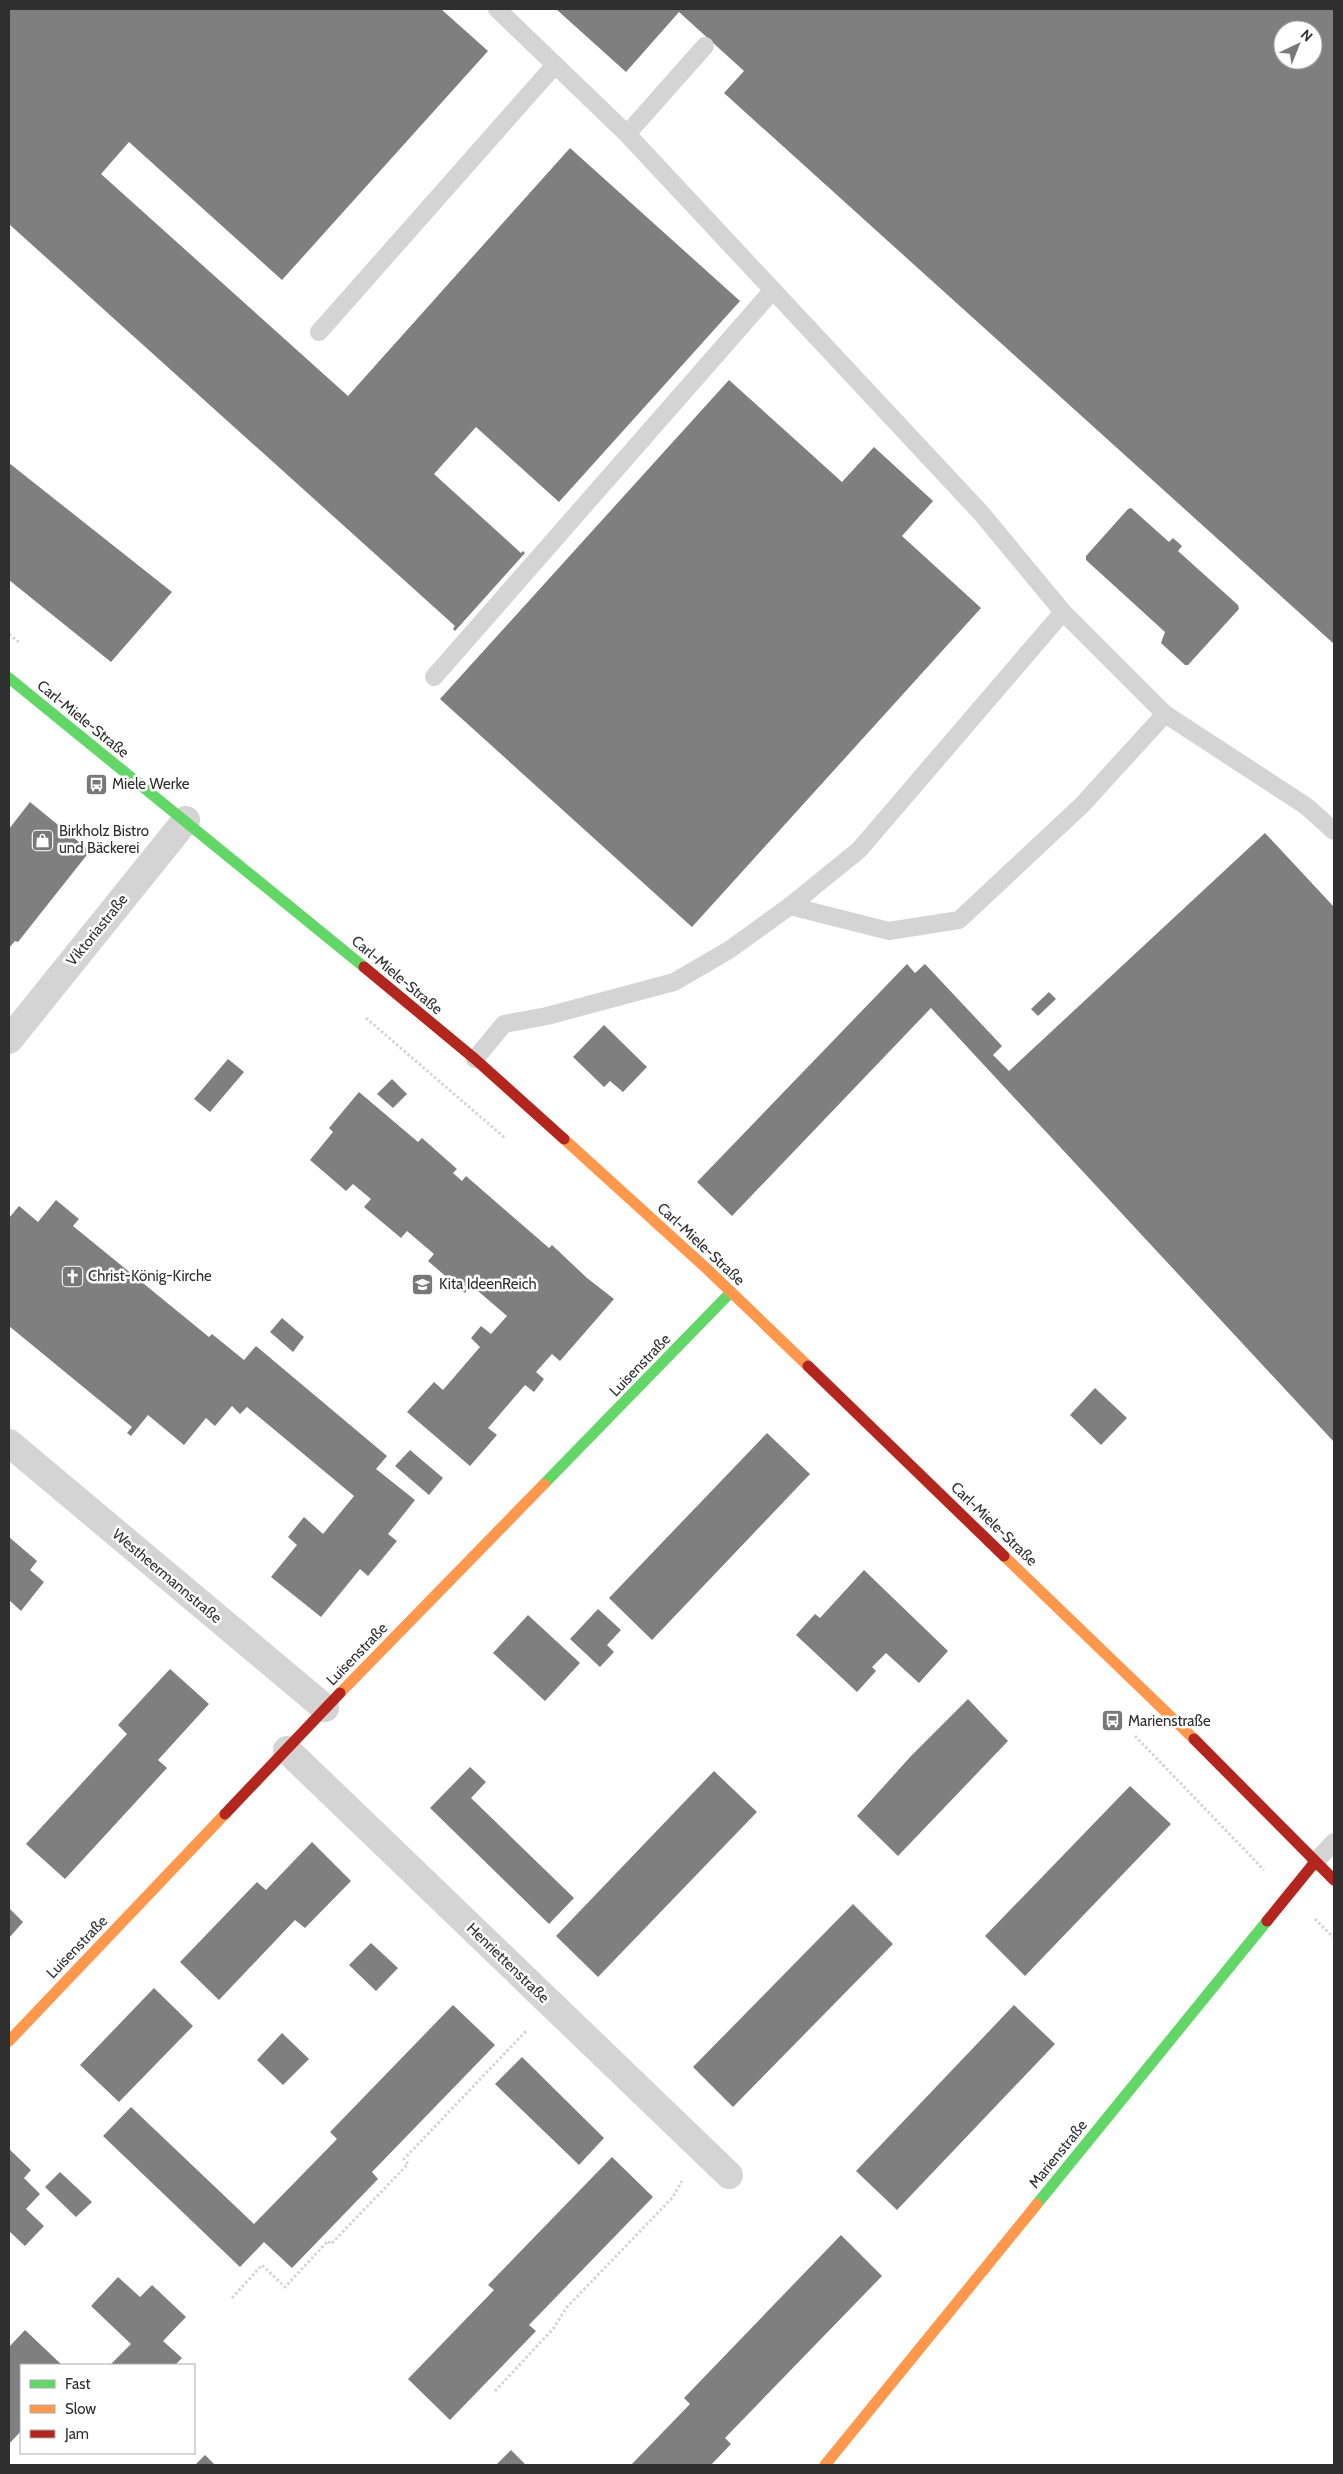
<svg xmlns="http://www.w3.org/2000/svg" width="1343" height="2474" font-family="Cabin,sans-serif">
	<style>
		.building { fill: #7f7f7f; fill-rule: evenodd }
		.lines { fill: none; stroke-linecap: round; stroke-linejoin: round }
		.path { stroke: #d4d4d4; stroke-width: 3; stroke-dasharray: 2.5 2.5; stroke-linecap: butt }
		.lane { stroke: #d4d4d4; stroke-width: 18 }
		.street { stroke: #d4d4d4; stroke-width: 28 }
		.fast { stroke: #63d668; stroke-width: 11 }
		.slow { stroke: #ff974d; stroke-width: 11 }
		.jam { stroke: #b3261e; stroke-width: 11 }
		.labels { text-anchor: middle; stroke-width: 5; stroke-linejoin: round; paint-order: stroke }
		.street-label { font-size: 15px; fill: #2f2f2f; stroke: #fff }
		.poi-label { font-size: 15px; fill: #2f2f2f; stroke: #fff; text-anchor: start }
	</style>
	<rect width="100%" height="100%" fill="#fff"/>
	<g class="building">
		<polygon points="9,9 441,9 488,51 282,280 129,142 101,174 348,396 570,148 740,301 559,502 476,427 434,474 521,553 523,551 525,553 455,631 453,629 455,626 9,224"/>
		<path d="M556,9H1334V644L724,93L744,71L679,12L626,72ZM1283,30H1313V60H1283Z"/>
		<polygon points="729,380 842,482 874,447 933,501 902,536 981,608 692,927 440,699"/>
		<polygon points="9,463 172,592 111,662 9,580"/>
		<polygon points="1131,508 1169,542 1173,538 1182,546 1178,551 1238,605 1239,609 1188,665 1185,665 1161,643 1165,632 1086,560 1086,556 1128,509"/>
		<polygon points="30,802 90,851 18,942 15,941 9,948 9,829"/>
		<polygon points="1265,833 1334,907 1334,1442 931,1008 732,1216 697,1182 907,964 915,973 925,964 1002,1046 993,1055 1009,1071"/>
		<polygon points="1049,992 1056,999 1038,1016 1031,1009"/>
		<polygon points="604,1025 647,1067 623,1092 610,1081 604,1087 573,1057"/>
		<polygon points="228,1059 244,1072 210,1112 194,1099"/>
		<polygon points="392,1079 407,1094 393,1108 377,1094"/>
		<polygon points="359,1092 418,1142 422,1138 457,1169 453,1173 462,1181 466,1176 549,1248 552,1245 587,1278 614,1299 560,1361 552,1354 536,1372 544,1379 534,1392 525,1385 488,1428 497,1435 470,1466 407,1412 434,1382 443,1390 480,1347 471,1338 481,1326 491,1334 507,1316 471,1285 465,1293 428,1261 434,1254 407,1231 401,1238 364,1207 371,1199 353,1184 346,1191 310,1160 333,1132 329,1128"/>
		<polygon points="56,1200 79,1219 73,1226 209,1337 212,1334 244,1360 256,1346 387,1456 376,1469 415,1500 388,1534 397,1541 368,1576 360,1569 321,1617 271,1577 297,1545 288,1537 304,1517 323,1534 354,1496 247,1407 240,1414 232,1406 215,1426 206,1418 184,1445 148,1415 131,1436 127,1433 132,1427 9,1326 9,1218 19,1206 38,1222"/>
		<polygon points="282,1318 304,1337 293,1352 270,1332"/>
		<polygon points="1095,1388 1127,1418 1101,1445 1070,1415"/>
		<polygon points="767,1433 810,1474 652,1640 609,1598"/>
		<polygon points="410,1450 443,1478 429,1495 395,1466"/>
		<polygon points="9,1537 37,1561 30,1570 44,1582 21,1611 9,1600"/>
		<polygon points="864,1570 948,1651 919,1683 886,1653 872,1667 876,1671 857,1692 796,1635 815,1614 820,1618"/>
		<polygon points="598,1609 621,1630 607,1645 614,1652 600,1667 570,1639"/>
		<polygon points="528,1615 580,1663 545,1701 493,1653"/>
		<polygon points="170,1669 209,1704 158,1760 167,1768 65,1879 26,1844 127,1734 118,1725"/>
		<polygon points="968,1699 1008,1741 898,1856 857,1816 911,1756"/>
		<polygon points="470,1767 486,1782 471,1798 574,1898 549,1924 430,1808"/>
		<polygon points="714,1771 757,1812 598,1977 556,1936"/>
		<polygon points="1130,1786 1171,1824 1025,1976 985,1936"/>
		<polygon points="312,1842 351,1881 305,1928 295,1920 219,2000 180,1962 257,1882 266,1890"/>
		<polygon points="853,1904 893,1944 733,2107 693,2067"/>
		<polygon points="9,1908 23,1922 9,1938"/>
		<polygon points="371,1943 398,1968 376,1991 349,1965"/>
		<polygon points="154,1988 193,2026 119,2102 80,2065"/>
		<polygon points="453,2005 495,2045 372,2172 378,2179 292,2268 264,2242 240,2267 103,2136 131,2107 254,2224 337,2139 330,2132"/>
		<polygon points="1014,2005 1055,2044 897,2210 856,2171"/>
		<polygon points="282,2033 309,2059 283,2085 257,2060"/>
		<polygon points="522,2057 604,2138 579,2165 495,2084"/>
		<polygon points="9,2149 31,2170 24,2178 40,2194 26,2209 44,2226 25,2246 9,2231"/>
		<polygon points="612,2157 653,2197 529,2325 536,2331 450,2420 408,2379 494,2290 488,2285"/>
		<polygon points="60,2172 92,2202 76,2217 45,2187"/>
		<polygon points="841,2235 882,2276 725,2438 731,2444 711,2465 631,2465 690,2404 684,2398"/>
		<polygon points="118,2277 140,2297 152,2285 186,2317 163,2341 182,2358 175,2365 110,2365 131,2344 91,2306"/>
		<polygon points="25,2330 62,2365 21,2365 21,2431 9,2444 9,2347"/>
		<polygon points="511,2450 526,2465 496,2465"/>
		<polygon points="205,2455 215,2465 195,2465"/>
	</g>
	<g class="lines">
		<g class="path">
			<polyline points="9,634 20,643"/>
			<polyline points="366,1018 505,1138"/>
			<polyline points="1135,1736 1264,1870"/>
			<polyline points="1315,1919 1334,1938"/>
			<polyline points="232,2298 262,2265 285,2287 328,2241 331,2244 408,2164 404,2159 527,2030"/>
			<polyline points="495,2391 553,2329 567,2307 673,2197 682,2181"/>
		</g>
		<g class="lane">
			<polyline points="497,9 627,134 981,513 1063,612 1165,714 1306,806 1334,831"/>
			<polyline points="627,134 705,46"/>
			<polyline points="319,332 555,65"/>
			<polyline points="434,677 773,290"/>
			<polyline points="790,906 889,931 959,920 1082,805 1165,714"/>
			<polyline points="475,1059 504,1024 547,1016 674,982 729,950 790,906 859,850 1063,612"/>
			<polyline points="1315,1862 1334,1842"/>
		</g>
		<g class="street">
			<polyline points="9,1040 186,820"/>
			<polyline points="9,1443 325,1708"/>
			<polyline points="287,1750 729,2175"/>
		</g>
		<g class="fast">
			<polyline points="9,678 364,967"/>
			<polyline points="544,1484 731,1292"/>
			<polyline points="1037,2204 1267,1921"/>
		</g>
		<g class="slow">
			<polyline points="564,1139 706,1268 808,1366"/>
			<polyline points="1004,1556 1194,1739"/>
			<polyline points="340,1693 544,1484"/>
			<polyline points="9,2041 225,1814"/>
			<polyline points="825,2465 1037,2204"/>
		</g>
		<g class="jam">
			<polyline points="364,967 475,1059 564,1139"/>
			<polyline points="808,1366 1004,1556"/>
			<polyline points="1194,1739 1334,1880"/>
			<polyline points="225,1814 340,1693"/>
			<polyline points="1267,1921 1315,1862"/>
		</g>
	</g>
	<defs>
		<symbol id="bus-square" viewBox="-11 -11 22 22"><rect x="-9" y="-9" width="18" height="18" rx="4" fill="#787878" stroke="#fff"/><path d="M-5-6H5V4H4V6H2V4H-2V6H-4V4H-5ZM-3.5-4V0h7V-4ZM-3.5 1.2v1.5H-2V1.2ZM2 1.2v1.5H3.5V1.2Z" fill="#fff"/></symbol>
		<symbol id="shop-square" viewBox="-11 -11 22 22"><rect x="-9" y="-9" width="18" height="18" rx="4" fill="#787878" stroke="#fff"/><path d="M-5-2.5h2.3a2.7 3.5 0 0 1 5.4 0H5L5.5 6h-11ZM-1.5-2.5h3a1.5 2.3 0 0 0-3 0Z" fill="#fff"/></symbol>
		<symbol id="church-square" viewBox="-11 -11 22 22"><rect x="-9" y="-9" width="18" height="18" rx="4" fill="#787878" stroke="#fff"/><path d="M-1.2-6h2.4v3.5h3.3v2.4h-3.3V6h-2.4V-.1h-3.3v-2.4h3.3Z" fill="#fff"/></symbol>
		<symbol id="school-square" viewBox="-11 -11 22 22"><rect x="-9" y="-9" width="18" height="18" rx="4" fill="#787878" stroke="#fff"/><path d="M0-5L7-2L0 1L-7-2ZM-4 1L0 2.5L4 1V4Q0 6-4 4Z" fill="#fff"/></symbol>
	</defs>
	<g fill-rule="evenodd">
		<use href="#bus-square" x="84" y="772" width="25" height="25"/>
		<use href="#shop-square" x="30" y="828" width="25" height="25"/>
		<use href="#church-square" x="60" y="1264" width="25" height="25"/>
		<use href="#school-square" x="410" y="1272" width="25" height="25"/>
		<use href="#bus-square" x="1100" y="1708" width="25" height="25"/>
	</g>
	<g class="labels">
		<g class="street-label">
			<text transform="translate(83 719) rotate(39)" y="5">Carl-Miele-Straße</text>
			<text transform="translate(97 930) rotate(-51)" y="5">Viktoriastraße</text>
			<text transform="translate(397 975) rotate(40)" y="5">Carl-Miele-Straße</text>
			<text transform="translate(701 1244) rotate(43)" y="5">Carl-Miele-Straße</text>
			<text transform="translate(640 1365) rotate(-46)" y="5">Luisenstraße</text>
			<text transform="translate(994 1524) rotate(44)" y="5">Carl-Miele-Straße</text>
			<text transform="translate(167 1576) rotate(40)" y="5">Westheermannstraße</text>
			<text transform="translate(357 1654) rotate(-46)" y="5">Luisenstraße</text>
			<text transform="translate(77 1947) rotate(-46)" y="5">Luisenstraße</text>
			<text transform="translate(508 1963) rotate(44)" y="5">Henriettenstraße</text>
			<text transform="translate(1058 2154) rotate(-51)" y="5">Marienstraße</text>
		</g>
		<g class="poi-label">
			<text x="112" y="789">Miele Werke</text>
			<text x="59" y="836">Birkholz Bistro<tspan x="59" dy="17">und Bäckerei</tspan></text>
			<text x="88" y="1281">Christ-König-Kirche</text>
			<text x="439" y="1289">Kita IdeenReich</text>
			<text x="1128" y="1726">Marienstraße</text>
		</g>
	</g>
	<rect width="1343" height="2474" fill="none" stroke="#2f2f2f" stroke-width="20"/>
	<rect x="20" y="2364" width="175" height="90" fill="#ffffff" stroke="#acacac"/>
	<rect x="30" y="2380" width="25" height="8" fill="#63d668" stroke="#acacac"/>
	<text x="65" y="2389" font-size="15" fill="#2f2f2f">Fast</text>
	<rect x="30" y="2405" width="25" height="8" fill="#ff974d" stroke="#acacac"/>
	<text x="65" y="2414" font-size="15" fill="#2f2f2f">Slow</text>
	<rect x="30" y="2430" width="25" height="8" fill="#b3261e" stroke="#acacac"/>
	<text x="65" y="2439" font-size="15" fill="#2f2f2f">Jam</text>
	<g transform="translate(1298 45) rotate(43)"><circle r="24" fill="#ffffff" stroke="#acacac"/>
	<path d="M0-4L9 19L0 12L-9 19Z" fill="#787878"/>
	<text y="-8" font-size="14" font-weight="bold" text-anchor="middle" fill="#2f2f2f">N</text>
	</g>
</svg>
